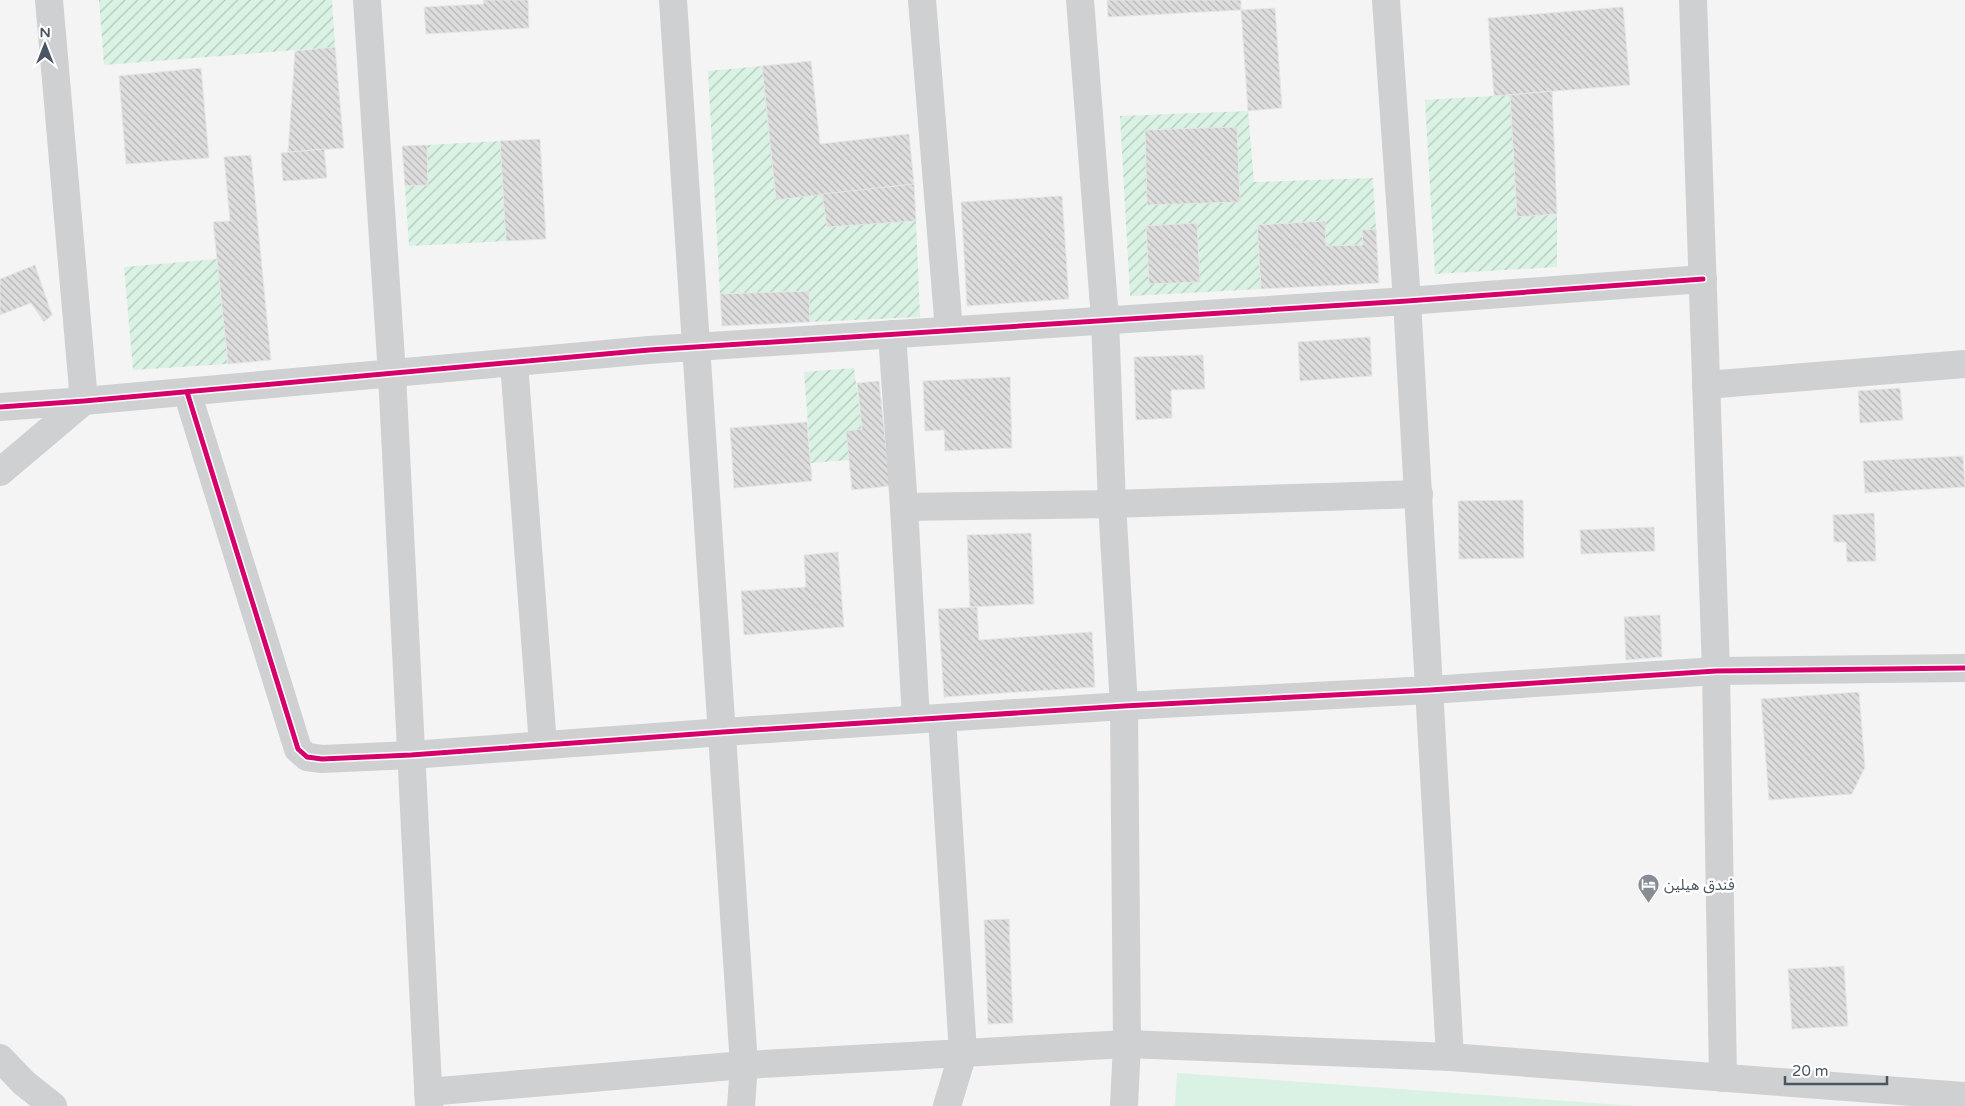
<svg xmlns="http://www.w3.org/2000/svg" width="1965" height="1106" font-family="'Varela Round','Noto Sans Arabic',sans-serif">
	<style>
		.park { fill: #d9f2e3 }
		.garden { fill: url(#garden-furrows) }
		.building { fill: url(#building-back-hatch); stroke: #e5e6e7 }
		.lines { fill: none; stroke-linecap: round; stroke-linejoin: round }
		.minor { stroke: #ced0d2; stroke-width: 28 }
		.cycleway-casing { stroke: #fff; stroke-width: 8 }
		.cycleway { stroke: #d6006c; stroke-width: 5 }
		.labels { text-anchor: middle; stroke-width: 5; stroke-linejoin: round; paint-order: stroke }
		.poi-label { font-size: 15px; fill: #4a5661; stroke: #fff; text-anchor: start }
	</style>
	<defs>
		<pattern id="garden-furrows" width="10" height="10" patternUnits="userSpaceOnUse" patternTransform="scale(1.25)"><rect width="10" height="10" fill="#d9f2e3"/><path d="M-1 1l2-2M0 10L10 0M9 11l2-2" fill="none" stroke="#b2c7bb"/></pattern>
		<pattern id="building-back-hatch" width="6" height="6" patternUnits="userSpaceOnUse" patternTransform="scale(1.25)"><rect width="6" height="6" fill="#ddddde"/><path d="M-1 5l2 2M0 0l6 6M5-1l2 2" fill="none" stroke="#b5b6b7"/></pattern>
	</defs>
	<rect width="100%" height="100%" fill="#f4f4f4"/>
	<polygon class="park" points="1177,1073 1636,1106 1175,1106"/>
	<g class="garden">
		<polygon points="99,0 332,0 335,47 104,65"/>
		<polygon points="762,66 777,199 822,194 827,227 916,221 920,317 810,322 808,291 720,294 708,71"/>
		<polygon points="1510,95 1517,217 1557,214 1557,267 1435,274 1425,100"/>
		<polygon points="1248,111 1254,182 1373,178 1376,229 1362,230 1363,245 1326,246 1325,221 1258,225 1261,289 1130,296 1120,116"/>
		<polygon points="500,141 506,241 409,246 405,186 428,185 427,145"/>
		<polygon points="217,259 228,364 133,370 124,267"/>
		<polygon points="854,368 862,429 846,431 849,460 811,463 804,372"/>
	</g>
	<g class="building">
		<polygon points="483,0 528,0 529,28 426,34 424,7 484,4"/>
		<polygon points="1107,0 1241,0 1241,10 1108,17"/>
		<polygon points="1623,7 1630,85 1494,96 1488,18"/>
		<polygon points="1275,8 1282,108 1248,111 1241,10"/>
		<polygon points="335,47 344,148 288,152 295,51"/>
		<polygon points="811,61 820,144 909,134 914,184 776,200 762,66"/>
		<polygon points="201,68 209,158 126,164 119,76"/>
		<polygon points="1552,91 1557,214 1517,217 1510,95"/>
		<polygon points="1237,127 1240,202 1147,205 1145,130"/>
		<polygon points="540,139 546,239 506,241 500,141"/>
		<polygon points="427,145 428,185 405,186 402,146"/>
		<polygon points="324,149 327,178 283,181 281,153"/>
		<polygon points="251,155 271,360 228,364 213,222 230,221 224,157"/>
		<polygon points="914,184 916,221 827,227 822,194"/>
		<polygon points="1062,196 1069,299 967,306 961,202"/>
		<polygon points="1325,221 1326,246 1363,245 1362,230 1376,229 1379,283 1261,289 1257,225"/>
		<polygon points="1197,223 1200,282 1149,284 1146,226"/>
		<polygon points="35,265 52,315 44,322 31,303 0,315 0,279"/>
		<polygon points="809,291 810,322 722,326 720,294"/>
		<polygon points="1370,337 1372,376 1300,381 1298,342"/>
		<polygon points="1203,355 1205,389 1171,390 1172,418 1136,420 1134,357"/>
		<polygon points="1010,377 1012,448 945,451 944,430 925,431 923,381"/>
		<polygon points="879,381 890,486 852,490 846,431 862,429 857,383"/>
		<polygon points="1900,388 1903,420 1860,423 1858,391"/>
		<polygon points="807,422 812,481 734,488 730,428"/>
		<polygon points="1963,456 1965,487 1865,493 1863,461"/>
		<polygon points="1523,500 1524,558 1459,559 1458,501"/>
		<polygon points="1874,513 1876,561 1847,562 1846,542 1834,542 1833,515"/>
		<polygon points="1654,527 1655,551 1581,554 1580,530"/>
		<polygon points="1031,533 1034,604 970,607 967,535"/>
		<polygon points="838,552 844,627 744,635 741,591 806,587 804,555"/>
		<polygon points="977,607 979,640 1092,632 1095,687 944,697 938,609"/>
		<polygon points="1660,615 1662,657 1626,660 1624,617"/>
		<polygon points="1859,692 1865,767 1852,794 1769,800 1761,699"/>
		<polygon points="1009,919 1013,1023 988,1024 984,920"/>
		<polygon points="1844,966 1848,1026 1792,1029 1788,969"/>
	</g>
	<g class="lines">
		<g class="minor">
			<polyline points="367,0 392,374 429,1106"/>
			<polyline points="673,0 744,1065 741,1106"/>
			<polyline points="922,0 949,330"/>
			<polyline points="1080,0 1105,319 1112,504 1124,706 1127,1044 1124,1106"/>
			<polyline points="1386,0 1407,301 1450,1057"/>
			<polyline points="1693,0 1716,671 1723,1078"/>
			<polyline points="892,334 904,507 916,719"/>
			<polyline points="514,363 543,745"/>
			<polyline points="1706,385 1965,364"/>
			<polyline points="187,392 298,749 307,757 322,759 411,755 723,732 1124,706 1430,690 1716,671 1965,668"/>
			<polyline points="0,407 84,401 649,350 1407,301 1703,279"/>
			<polyline points="0,472 84,401 49,0"/>
			<polyline points="904,507 1112,504 1419,494"/>
			<polyline points="942,719 963,1053 947,1106"/>
			<polyline points="0,1058 24,1083 53,1106"/>
			<polyline points="428,1092 744,1065 1127,1044 1450,1057 1965,1096"/>
		</g>
		<defs>
			<g id="cycleway">
				<polyline points="187,392 298,749 307,757 322,759 411,755 723,732 1124,706 1430,690 1716,671 1965,668"/>
				<polyline points="0,407 84,401 649,350 1407,301 1703,279"/>
			</g>
		</defs>
		<use href="#cycleway" class="cycleway-casing"/>
		<use href="#cycleway" class="cycleway"/>
	</g>
	<defs>
		<symbol id="hotel-pin" viewBox="-11 -11 22 30"><path d="M0 17L-7.5 6A9.5 9.5 0 1 1 7.5 6Z" fill="#868d94" stroke="#fff"/><path d="M-6-4.5h1.5V1H6V5H4.5V3h-9V5H-6ZM-4 0a1.8 1.8 0 1 1 3.6 0ZM.5 0V-2.5h3Q6-2.5 6 0Z" fill="#fff"/></symbol>
	</defs>
	<g fill-rule="evenodd">
		<use href="#hotel-pin" x="1636" y="872" width="25" height="34"/>
	</g>
	<g class="labels">
		<g class="poi-label">
			<text x="1664" y="890">فندق هيلين</text>
		</g>
	</g>
	<g transform="translate(45 45)" stroke="#ffffff" stroke-width="4" paint-order="stroke">
	<path d="M0-4L9 19L0 12L-9 19Z" fill="#4a5661"/>
	<text y="-8" font-size="14" font-weight="bold" text-anchor="middle" fill="#4a5661">N</text>
	</g>
	<path d="M1785 1076v8h102v-8" fill="none" stroke="#4a5661" stroke-width="2.5"/>
	<text x="1792" y="1076" font-size="15" fill="#4a5661" stroke="#ffffff" stroke-width="4" paint-order="stroke">20 m</text>
</svg>
